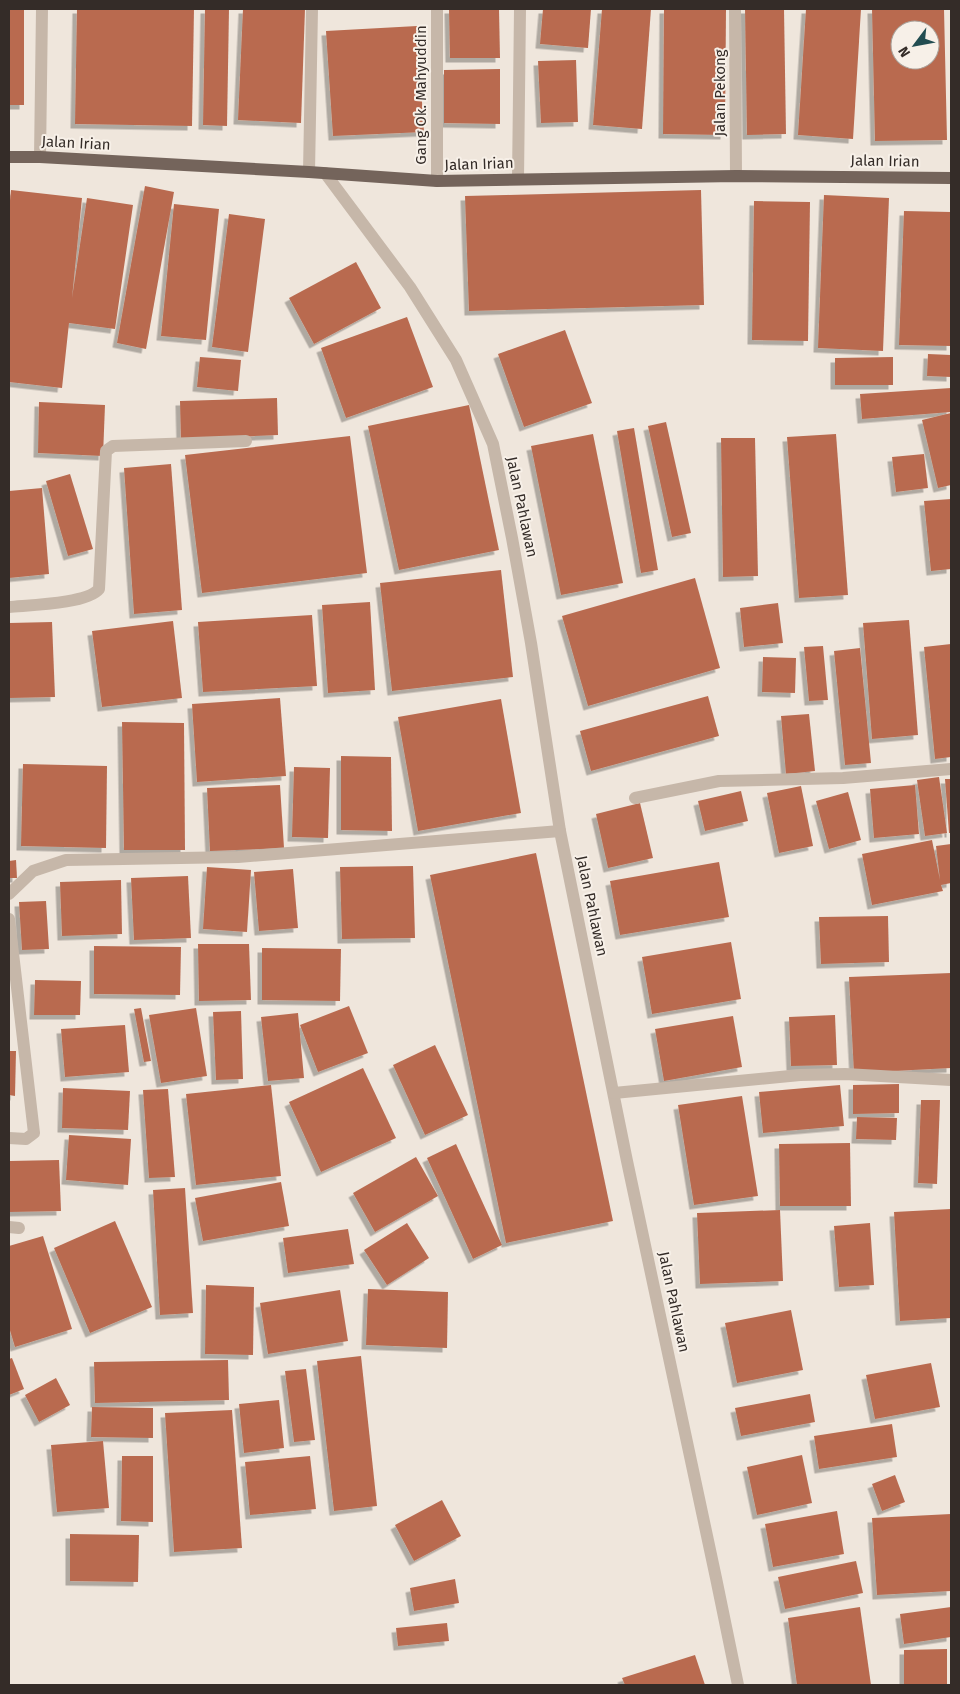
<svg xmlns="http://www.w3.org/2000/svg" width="960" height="1694" font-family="'Fira Sans',sans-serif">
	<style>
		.building { fill: #b96b50; fill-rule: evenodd; filter: url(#shadow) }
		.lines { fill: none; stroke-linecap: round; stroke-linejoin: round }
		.minor { stroke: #c6b7a9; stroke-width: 12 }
		.major { stroke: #74645b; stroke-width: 12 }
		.labels { text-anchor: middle; stroke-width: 4; stroke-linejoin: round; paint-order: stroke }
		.street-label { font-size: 15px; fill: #342c28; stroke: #f7f0e8 }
	</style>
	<defs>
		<filter id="shadow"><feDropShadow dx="-4.5" dy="4.5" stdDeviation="0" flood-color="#0004"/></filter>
	</defs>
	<rect width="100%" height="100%" fill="#efe6dc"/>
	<g class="building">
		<rect x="9" y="9" width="15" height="96"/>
		<polygon points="77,9 194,9 192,126 75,124"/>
		<polygon points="205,9 229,9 227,126 203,125"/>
		<polygon points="243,9 305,9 301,123 238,120"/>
		<polygon points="449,9 499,9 500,58 450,58"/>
		<polygon points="543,9 591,9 588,48 540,44"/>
		<polygon points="602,9 651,9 642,129 593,125"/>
		<polygon points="664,9 726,9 725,135 663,134"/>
		<polygon points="745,9 784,9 786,134 747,135"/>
		<polygon points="806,9 861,9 853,139 798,135"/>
		<path d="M872,9H944L947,140L875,141ZM900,30H930V60H900Z"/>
		<polygon points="417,26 424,132 333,136 326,31"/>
		<polygon points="576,60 578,122 541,123 538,61"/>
		<polygon points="500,69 500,124 444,123 444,70"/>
		<polygon points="145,186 174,192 146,349 117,343"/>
		<polygon points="11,190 82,198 72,298 87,198 133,205 115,329 69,323 62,388 9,382 9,211"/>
		<polygon points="701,190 704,305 469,311 465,196"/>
		<polygon points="824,195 889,198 883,351 818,348"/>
		<polygon points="754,201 810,202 808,341 752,340"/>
		<polygon points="174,204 219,209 206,340 161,336"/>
		<polygon points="904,211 951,212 951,346 899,345"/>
		<polygon points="229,214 265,219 248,352 212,347"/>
		<polygon points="356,262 381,308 314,344 289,298"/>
		<polygon points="407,317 433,387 346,418 321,348"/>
		<polygon points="565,330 592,403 524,427 498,354"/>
		<polygon points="928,354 951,355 951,377 927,376"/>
		<polygon points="200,357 241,360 238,391 197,387"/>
		<polygon points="893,357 893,385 835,385 835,358"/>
		<polygon points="951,388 951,412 862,419 860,394"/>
		<polygon points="277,398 278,435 181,439 180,401"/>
		<polygon points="39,402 105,405 103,456 38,453"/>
		<polygon points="469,405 499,550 399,570 368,426"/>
		<polygon points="951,413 951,485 938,488 922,420"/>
		<polygon points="666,422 691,533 672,537 648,426"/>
		<polygon points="634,428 658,570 641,573 617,431"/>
		<polygon points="593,434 623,583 561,595 531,446"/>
		<polygon points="836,434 848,595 799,598 787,437"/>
		<polygon points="350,436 367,573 202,593 185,455"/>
		<polygon points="721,438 755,438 758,576 723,577"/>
		<polygon points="924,454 928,488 896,492 892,457"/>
		<polygon points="171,464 182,610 134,614 124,468"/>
		<polygon points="70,474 93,549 68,556 46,481"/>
		<polygon points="42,488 49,574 9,578 9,491"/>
		<polygon points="951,499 951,569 931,571 924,501"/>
		<polygon points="501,570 513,677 392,691 380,583"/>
		<polygon points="695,578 720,668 588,706 562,616"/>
		<polygon points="370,602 375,690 328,693 322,605"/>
		<polygon points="778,603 783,643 744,647 740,608"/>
		<polygon points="312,615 317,686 203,692 198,622"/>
		<polygon points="909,620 918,735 872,739 863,623"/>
		<polygon points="173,621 182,698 102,707 92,631"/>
		<polygon points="52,622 55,697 9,698 9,623"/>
		<polygon points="951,644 951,757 935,759 924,647"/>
		<polygon points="823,646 828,700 809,701 804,647"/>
		<polygon points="860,648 871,763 845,765 834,651"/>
		<polygon points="763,657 796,658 795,693 762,692"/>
		<polygon points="708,696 719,736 591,771 580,731"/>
		<polygon points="280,698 286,776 197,782 192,704"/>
		<polygon points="501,699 521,813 418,831 398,717"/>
		<polygon points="809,714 815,771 786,774 781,716"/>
		<polygon points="122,722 184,723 185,850 124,850"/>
		<polygon points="341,756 391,757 392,831 341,830"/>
		<polygon points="23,764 107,766 106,848 21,846"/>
		<polygon points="294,767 330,768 328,838 292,837"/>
		<polygon points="939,777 947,833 925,836 917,780"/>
		<polygon points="945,779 951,779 951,833 949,833"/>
		<polygon points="280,785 284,848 210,851 207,788"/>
		<polygon points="915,785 919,834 874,838 870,789"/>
		<polygon points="801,786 813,846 779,853 767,793"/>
		<polygon points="741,791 748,821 705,831 698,801"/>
		<polygon points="848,792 861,840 829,849 816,801"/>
		<polygon points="640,803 653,858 608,868 596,814"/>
		<polygon points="932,840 940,880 936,846 951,844 951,883 941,885 943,891 872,905 862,854"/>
		<polygon points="536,853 613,1221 506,1243 430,875"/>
		<polygon points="16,860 17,878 9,878 9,861"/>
		<polygon points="719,862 729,917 620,935 610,881"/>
		<polygon points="413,866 415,938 342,939 340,867"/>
		<polygon points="207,867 251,870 247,932 203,929"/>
		<polygon points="293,869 298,928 259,931 254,872"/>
		<polygon points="188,876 191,938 134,940 131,878"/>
		<polygon points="121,880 122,934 62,936 60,882"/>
		<polygon points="46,901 49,949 22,950 19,902"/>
		<polygon points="888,916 889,962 821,964 819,917"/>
		<polygon points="731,942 741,999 652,1014 642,957"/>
		<polygon points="198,944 249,944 251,1000 199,1001"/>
		<polygon points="94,946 181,947 180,995 94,994"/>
		<polygon points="262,948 341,949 340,1001 262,1000"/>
		<polygon points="951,973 951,1068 854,1073 849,977"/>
		<polygon points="35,980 81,981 80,1015 34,1015"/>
		<polygon points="349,1006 368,1053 318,1072 300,1025"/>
		<polygon points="141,1008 151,1061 144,1062 134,1009"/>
		<polygon points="196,1008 207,1076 161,1083 149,1015"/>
		<polygon points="241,1011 243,1079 216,1080 213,1012"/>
		<polygon points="298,1013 304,1078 268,1081 261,1017"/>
		<polygon points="835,1015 837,1065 791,1066 789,1017"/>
		<polygon points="733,1016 742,1067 664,1081 655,1029"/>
		<polygon points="125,1025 129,1072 65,1077 61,1029"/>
		<polygon points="435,1045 468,1115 425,1135 393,1065"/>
		<polygon points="9,1051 16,1051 15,1096 9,1095"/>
		<polygon points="363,1068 396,1138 321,1172 289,1102"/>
		<polygon points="899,1084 899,1113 853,1114 853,1085"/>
		<polygon points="271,1085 281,1176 196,1185 186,1094"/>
		<polygon points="840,1085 844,1126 763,1133 759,1092"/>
		<polygon points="63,1088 130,1091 128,1130 62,1128"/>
		<polygon points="168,1089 175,1177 149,1178 143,1090"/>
		<polygon points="742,1096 758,1196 694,1205 678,1105"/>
		<polygon points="921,1100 940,1100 937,1184 918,1183"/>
		<polygon points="857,1117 897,1118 896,1140 856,1139"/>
		<polygon points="69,1135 131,1139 128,1185 66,1180"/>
		<polygon points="850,1143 851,1206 780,1206 779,1144"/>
		<polygon points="456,1144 502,1245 473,1259 427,1158"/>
		<polygon points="416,1157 438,1196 375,1232 353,1193"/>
		<polygon points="59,1160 61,1211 9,1212 9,1161"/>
		<polygon points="281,1182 289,1226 203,1241 195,1198"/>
		<polygon points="185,1188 193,1313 160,1315 153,1190"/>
		<polygon points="951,1209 951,1318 900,1321 894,1212"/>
		<polygon points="780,1210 783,1281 700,1284 697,1213"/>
		<polygon points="115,1221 152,1307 90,1333 54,1248"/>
		<polygon points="407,1223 429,1258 387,1285 364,1250"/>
		<polygon points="870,1223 874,1285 839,1287 834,1226"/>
		<polygon points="348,1229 354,1264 288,1273 283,1238"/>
		<polygon points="43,1236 72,1329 15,1347 9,1327 9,1246"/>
		<polygon points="206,1285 254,1287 253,1355 205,1354"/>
		<polygon points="368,1289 448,1292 447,1348 366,1345"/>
		<polygon points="340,1290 348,1341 268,1354 260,1303"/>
		<polygon points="791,1310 803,1370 737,1383 725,1323"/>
		<polygon points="361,1356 377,1506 334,1511 317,1361"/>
		<polygon points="12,1358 24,1389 9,1395 9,1359"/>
		<polygon points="228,1360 229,1400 95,1403 94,1362"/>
		<polygon points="931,1363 940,1407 875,1419 866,1375"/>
		<polygon points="306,1369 315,1440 294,1442 285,1371"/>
		<polygon points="56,1378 70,1405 39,1422 25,1395"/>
		<polygon points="810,1394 815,1422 741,1436 735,1408"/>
		<polygon points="279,1400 284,1448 244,1453 239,1404"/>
		<polygon points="92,1407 153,1408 153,1438 91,1437"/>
		<polygon points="232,1410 242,1548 174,1552 165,1413"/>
		<polygon points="892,1424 897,1457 819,1469 814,1436"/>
		<polygon points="103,1441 109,1508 57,1512 51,1445"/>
		<polygon points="802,1455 812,1503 757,1515 747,1467"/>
		<polygon points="122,1456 153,1456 153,1522 121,1521"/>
		<polygon points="310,1456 316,1509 250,1515 245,1462"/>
		<polygon points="895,1475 905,1502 882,1511 872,1484"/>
		<polygon points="442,1500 461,1536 414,1561 395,1525"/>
		<polygon points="837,1511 844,1554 773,1567 765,1524"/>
		<polygon points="951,1514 951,1591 877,1595 872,1518"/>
		<polygon points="70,1534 139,1535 138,1582 70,1581"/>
		<polygon points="856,1561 863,1593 785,1609 778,1577"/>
		<polygon points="455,1579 459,1603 414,1611 410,1588"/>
		<polygon points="860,1607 871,1685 797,1685 788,1618"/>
		<polygon points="951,1607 951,1637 904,1644 900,1614"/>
		<polygon points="447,1623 449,1641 398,1646 396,1628"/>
		<polygon points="947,1649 947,1685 904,1685 904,1650"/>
		<polygon points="695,1655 705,1685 625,1685 622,1678"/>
	</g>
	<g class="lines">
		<g class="minor">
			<polyline points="735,9 736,176"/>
			<polyline points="40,157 42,9"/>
			<polyline points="309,172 312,9"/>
			<polyline points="325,173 410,287 456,360 493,444 512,538 531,643 560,831 627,1161 716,1578 738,1685"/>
			<polyline points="518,179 520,9"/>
			<polyline points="437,181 437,9"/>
			<path d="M9,607C28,605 87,604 99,589L106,451L113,446L246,441"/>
			<polyline points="635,798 719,781 843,778 951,769"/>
			<polyline points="9,894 33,871 66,860 238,857 560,831"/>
			<polyline points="9,919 34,1133 26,1139 9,1138"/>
			<polyline points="614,1093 800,1075 845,1074 951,1080"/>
			<polyline points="9,1227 19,1228"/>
		</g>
		<polyline class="major" points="9,157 40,157 309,172 437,181 736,176 951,178"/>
	</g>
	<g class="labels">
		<g class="street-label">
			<text transform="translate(720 93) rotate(-90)" y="5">Jalan Pekong</text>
			<text transform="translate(421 95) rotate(-90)" y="5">Gang Ok. Mahyuddin</text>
			<text transform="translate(76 143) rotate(3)" y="5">Jalan Irian</text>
			<text transform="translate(885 161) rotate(1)" y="5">Jalan Irian</text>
			<text transform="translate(479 164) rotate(-2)" y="5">Jalan Irian</text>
			<text transform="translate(522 507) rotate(78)" y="5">Jalan Pahlawan</text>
			<text transform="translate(592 906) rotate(78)" y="5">Jalan Pahlawan</text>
			<text transform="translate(674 1302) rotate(78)" y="5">Jalan Pahlawan</text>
		</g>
	</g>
	<rect width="960" height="1694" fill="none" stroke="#342c28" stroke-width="20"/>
	<g transform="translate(915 45) rotate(238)"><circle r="24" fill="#f7f0e8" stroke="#a9a29b"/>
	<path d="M0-4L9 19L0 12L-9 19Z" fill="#224d51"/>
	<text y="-8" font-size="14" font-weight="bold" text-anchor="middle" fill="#342c28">N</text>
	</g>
</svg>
